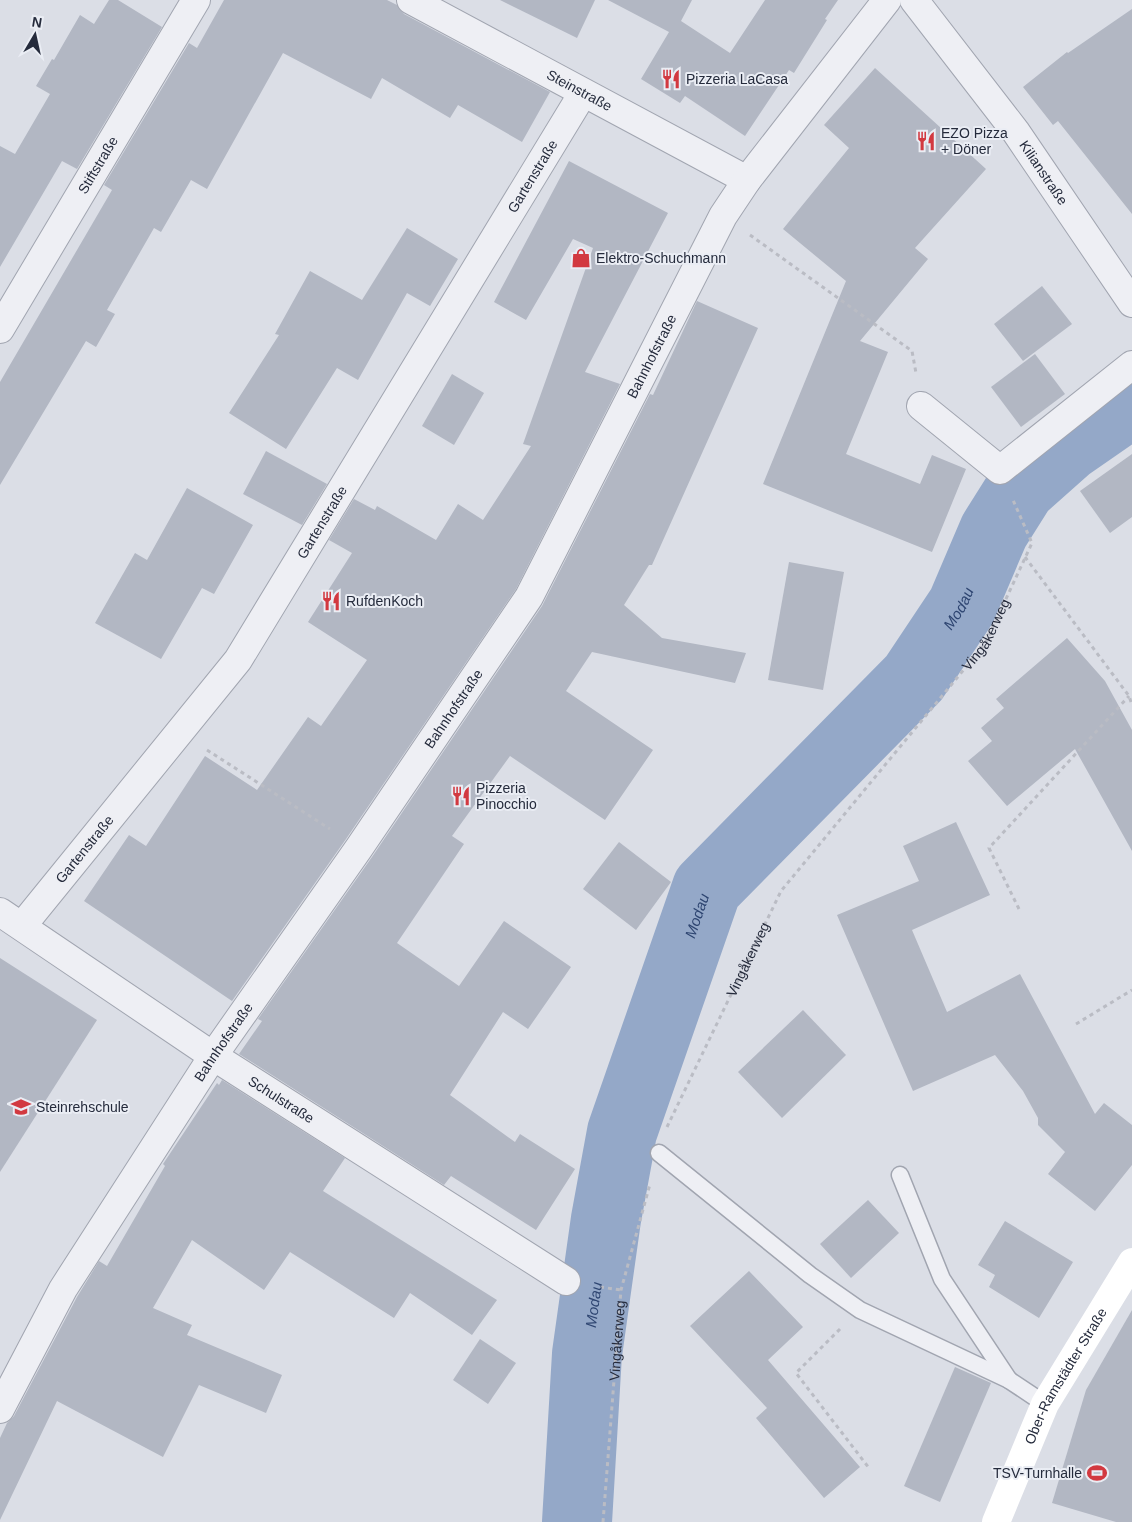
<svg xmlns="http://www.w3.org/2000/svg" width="1132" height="1522" font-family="Helvetica,sans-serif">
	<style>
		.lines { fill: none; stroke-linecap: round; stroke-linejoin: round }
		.river { stroke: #94a8c8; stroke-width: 70 }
		.building { fill: #b2b7c3 }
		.service-casing { stroke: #a1a5b0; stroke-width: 19 }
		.minor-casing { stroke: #a1a5b0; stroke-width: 30 }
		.path { stroke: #babcc4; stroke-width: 3; stroke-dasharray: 4 4; stroke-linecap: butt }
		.service { stroke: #eeeff4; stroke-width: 16 }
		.minor { stroke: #eeeff4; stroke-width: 28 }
		.secondary { stroke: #fff; stroke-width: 28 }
		.labels { text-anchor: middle; stroke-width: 4; stroke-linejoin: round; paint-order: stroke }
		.poi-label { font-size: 14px; fill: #252b3c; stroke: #eaedf4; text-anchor: start }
		.street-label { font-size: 14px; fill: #252b3c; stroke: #eaedf4 }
		.water-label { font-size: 15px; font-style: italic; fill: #2e4571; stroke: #eaedf4 }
	</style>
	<rect width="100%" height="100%" fill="#dbdee6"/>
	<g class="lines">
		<path class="river" id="s1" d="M577,1522L587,1354L606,1219L622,1132L707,888L914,678L962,606L994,531L1021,488L1067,447L1132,402"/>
	</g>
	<g class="building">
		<polygon points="109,0 118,0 162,27 77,169 62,161 0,267 0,146 15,154 50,94 36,86 52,59 54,60 80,15 94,24"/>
		<polygon points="224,0 387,0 397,5 404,14 550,92 522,142 458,105 450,118 382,78 371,99 283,53 207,189 191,180 161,232 154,228 107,310 115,314 96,347 86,341 0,485 0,382 112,190 104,185 189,43 197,48"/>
		<polygon points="500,0 595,0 577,38"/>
		<polygon points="608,0 692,0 681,21 730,53 765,0 838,0 825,19 827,20 794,73 789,70 745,136 685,96 680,103 641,79 669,32"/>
		<polygon points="1132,9 1132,214 1058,121 1053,125 1023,87 1067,52 1068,53"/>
		<polygon points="875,68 986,169 915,248 928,259 860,341 888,352 846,454 920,484 932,455 966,469 932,552 763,484 846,281 783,229 849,148 824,125"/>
		<polygon points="569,161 668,213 585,372 620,384 516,589 346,839 232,1001 84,901 129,835 146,846 205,756 257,790 308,717 321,726 367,660 308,622 352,553 329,540 354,499 375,510 377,506 436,540 458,504 483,520 531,446 523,444 593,248 573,239 526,320 494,302"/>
		<polygon points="407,228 458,259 430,306 407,293 358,380 337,368 286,449 229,413 279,335 275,334 310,271 362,300"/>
		<polygon points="1042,286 1072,324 1023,361 994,324"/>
		<polygon points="697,301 758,328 652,565 649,565 624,605 662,638 746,653 735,683 592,652 566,691 653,750 605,820 510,756 452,836 464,844 397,943 459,986 504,921 571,967 528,1029 503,1012 450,1095 515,1142 520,1134 575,1169 536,1230 451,1176 444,1185 239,1054 262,1021 258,1019 372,857 542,606 650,394 653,395"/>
		<polygon points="1035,354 1065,394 1021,427 991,387"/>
		<polygon points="452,374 484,393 454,445 422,426"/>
		<polygon points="266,451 327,484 302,525 243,494"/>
		<polygon points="1132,454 1132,517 1110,533 1080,491"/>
		<polygon points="187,488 253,525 214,594 202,588 161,659 95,623 135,553 147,560"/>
		<polygon points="789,562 844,572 823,690 768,680"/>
		<polygon points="1067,638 1105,681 1132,730 1132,851 1075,749 1007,806 968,761 992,741 981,728 1004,708 996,699"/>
		<polygon points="956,822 990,895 912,930 947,1012 1020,974 1095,1114 1104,1103 1132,1125 1132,1165 1095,1211 1048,1174 1065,1152 1038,1125 1038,1118 1023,1091 995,1055 913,1091 837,915 919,881 903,846"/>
		<polygon points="619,842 671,882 636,930 583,889"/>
		<polygon points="0,958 97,1020 0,1172"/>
		<polygon points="803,1010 846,1055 782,1118 738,1072"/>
		<polygon points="222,1080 345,1158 323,1191 497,1300 472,1335 410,1293 394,1318 290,1252 264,1290 192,1240 153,1308 192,1325 187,1335 282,1375 266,1413 199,1385 163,1457 57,1401 0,1520 0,1438 7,1423 14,1416 77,1297 99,1261 107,1266 165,1166 163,1164 217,1083 219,1085"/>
		<polygon points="868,1200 899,1233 851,1278 820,1244"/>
		<polygon points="1005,1221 1073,1262 1039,1318 989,1287 995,1275 978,1265"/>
		<polygon points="749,1271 803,1327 768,1360 860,1467 824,1498 756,1418 767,1408 690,1326"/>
		<polygon points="1132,1310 1132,1522 1116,1522 1052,1503 1086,1390"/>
		<polygon points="480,1339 516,1363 488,1404 453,1380"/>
		<polygon points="955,1367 991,1383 940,1502 904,1486"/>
	</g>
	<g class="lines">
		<defs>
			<g id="service">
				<polyline points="659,1153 810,1275 860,1310 1009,1380 1045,1404"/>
				<polyline points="900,1175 942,1279 1009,1380"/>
			</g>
			<g id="minor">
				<path id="s4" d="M411,0L747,180"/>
				<path id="s5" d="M914,0L1016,132L1132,303"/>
				<path id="s6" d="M0,329L196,0"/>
				<polyline points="921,406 1000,470 1132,365"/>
				<path id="s7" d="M0,912L213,1056L566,1281"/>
				<path id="s8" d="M22,926L238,660L583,93"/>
				<path id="s9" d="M0,1409L63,1289L213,1056L359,848L529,597L723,216L747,180L887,0"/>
			</g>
		</defs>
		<use href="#service" class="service-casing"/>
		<use href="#minor" class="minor-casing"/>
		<g class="path">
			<polyline points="750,235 912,351 916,373"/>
			<polyline points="1025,557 1129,696 1132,705"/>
			<polyline points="207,750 330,829"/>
			<polyline points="1019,909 989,848 1129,696"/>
			<polyline points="1076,1024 1132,990"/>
			<path id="s2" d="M667,1127L781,891L985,644L1032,543L1013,500"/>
			<polyline points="600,1287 621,1290"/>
			<polyline points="840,1329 796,1373 869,1468"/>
			<path id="s3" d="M603,1522L621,1290L650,1184"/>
		</g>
		<use href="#service" class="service"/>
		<use href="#minor" class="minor"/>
		<path class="secondary" id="s10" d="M996,1522L1045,1404L1132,1262"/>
	</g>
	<defs>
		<symbol id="restaurant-bare" viewBox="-9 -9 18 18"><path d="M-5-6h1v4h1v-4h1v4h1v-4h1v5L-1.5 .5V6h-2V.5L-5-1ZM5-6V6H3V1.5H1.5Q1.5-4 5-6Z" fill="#d23940" stroke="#eaedf4" stroke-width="2.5" paint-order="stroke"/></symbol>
		<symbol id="shop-bare" viewBox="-9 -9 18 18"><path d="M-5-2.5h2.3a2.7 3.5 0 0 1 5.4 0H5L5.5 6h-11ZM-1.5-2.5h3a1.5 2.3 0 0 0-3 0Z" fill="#d23940" stroke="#eaedf4" stroke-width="2.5" paint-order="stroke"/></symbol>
		<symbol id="school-bare" viewBox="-9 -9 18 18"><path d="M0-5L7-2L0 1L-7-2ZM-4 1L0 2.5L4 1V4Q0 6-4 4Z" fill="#d23940" stroke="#eaedf4" stroke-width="2.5" paint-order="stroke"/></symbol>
		<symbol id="stadium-bare" viewBox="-9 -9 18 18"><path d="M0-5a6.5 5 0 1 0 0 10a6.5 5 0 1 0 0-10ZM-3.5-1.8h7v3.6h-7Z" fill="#d23940" stroke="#eaedf4" stroke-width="2.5" paint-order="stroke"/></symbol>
	</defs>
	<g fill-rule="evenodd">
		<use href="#restaurant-bare" x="657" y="65" width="28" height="28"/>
		<use href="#restaurant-bare" x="912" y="127" width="28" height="28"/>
		<use href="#shop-bare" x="567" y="244" width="28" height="28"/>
		<use href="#restaurant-bare" x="317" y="587" width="28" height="28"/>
		<use href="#restaurant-bare" x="447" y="782" width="28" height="28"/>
		<use href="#school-bare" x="7" y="1093" width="28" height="28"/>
		<use href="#stadium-bare" x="1083" y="1459" width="28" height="28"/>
	</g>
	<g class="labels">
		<g class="poi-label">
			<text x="686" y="84">Pizzeria LaCasa</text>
			<text x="941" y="138">EZO Pizza<tspan x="941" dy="16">+ Döner</tspan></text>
			<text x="596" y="263">Elektro-Schuchmann</text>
			<text x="346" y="606">RufdenKoch</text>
			<text x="476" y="793">Pizzeria<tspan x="476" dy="16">Pinocchio</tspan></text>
			<text x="36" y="1112">Steinrehschule</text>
			<text x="1082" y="1478" text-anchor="end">TSV-Turnhalle</text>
		</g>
		<g class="street-label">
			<text dy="5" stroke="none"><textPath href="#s4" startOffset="191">Steinstraße</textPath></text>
			<text dy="5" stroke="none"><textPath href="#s6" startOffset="191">Stiftstraße</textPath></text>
			<text dy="5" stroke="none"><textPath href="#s5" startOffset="216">Kilianstraße</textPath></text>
			<text dy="5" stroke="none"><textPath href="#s8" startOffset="909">Gartenstraße</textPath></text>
			<text dy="5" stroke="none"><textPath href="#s9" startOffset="1240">Bahnhofstraße</textPath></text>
			<text dy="5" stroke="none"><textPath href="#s8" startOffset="504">Gartenstraße</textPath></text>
			<text dy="5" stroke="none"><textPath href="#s2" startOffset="591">Vingåkerweg</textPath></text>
			<text dy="5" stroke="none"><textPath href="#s9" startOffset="835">Bahnhofstraße</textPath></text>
			<text dy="5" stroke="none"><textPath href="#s8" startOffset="99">Gartenstraße</textPath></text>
			<text dy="5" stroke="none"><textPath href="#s2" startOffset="186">Vingåkerweg</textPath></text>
			<text dy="5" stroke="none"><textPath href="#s9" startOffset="430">Bahnhofstraße</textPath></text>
			<text dy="5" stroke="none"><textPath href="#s7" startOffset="338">Schulstraße</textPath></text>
			<text dy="5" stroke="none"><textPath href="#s3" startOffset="182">Vingåkerweg</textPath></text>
			<text dy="5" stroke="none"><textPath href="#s10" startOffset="162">Ober-Ramstädter Straße</textPath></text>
		</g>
		<g class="water-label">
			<text dy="5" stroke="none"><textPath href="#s1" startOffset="1029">Modau</textPath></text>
			<text dy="5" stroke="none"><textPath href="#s1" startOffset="622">Modau</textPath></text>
			<text dy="5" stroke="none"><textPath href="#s1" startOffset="218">Modau</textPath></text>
		</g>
	</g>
	<g transform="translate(35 35) rotate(9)" stroke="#eaedf4" stroke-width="4" paint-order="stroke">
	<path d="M0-4L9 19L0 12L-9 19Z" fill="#252b3c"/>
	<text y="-8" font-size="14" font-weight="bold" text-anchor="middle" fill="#252b3c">N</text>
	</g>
</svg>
